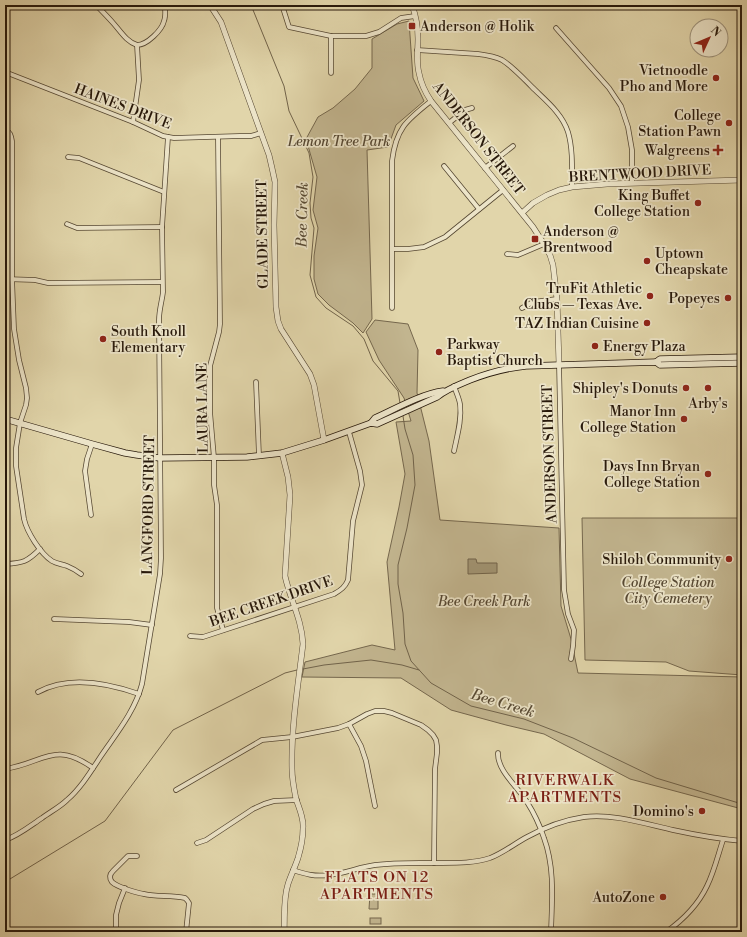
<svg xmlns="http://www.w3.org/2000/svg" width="747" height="937" font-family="'Libre Bodoni',serif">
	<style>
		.green { fill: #c2b58f; stroke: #75674d }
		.water { fill: #a29574; stroke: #71634a }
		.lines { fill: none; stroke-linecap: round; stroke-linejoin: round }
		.stream { stroke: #71634a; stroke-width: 1 }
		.minor-casing { stroke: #564833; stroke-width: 5.5 }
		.tertiary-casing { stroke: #564833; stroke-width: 6 }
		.secondary-casing { stroke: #28190b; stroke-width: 7 }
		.minor { stroke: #ece4c8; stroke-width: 4 }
		.tertiary { stroke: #ece4c8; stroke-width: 5 }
		.secondary { stroke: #ece4c8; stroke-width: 5.5 }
		.poi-dot { fill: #8f2418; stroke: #ece4c8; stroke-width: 1.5 }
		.labels { text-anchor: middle; stroke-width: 3.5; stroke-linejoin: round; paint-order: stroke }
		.poi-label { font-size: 14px; fill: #28190b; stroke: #ece4c8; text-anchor: end }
		.street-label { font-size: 14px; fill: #28190b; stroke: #ece4c8 }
		.park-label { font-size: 14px; font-style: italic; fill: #564833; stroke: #ece4c8 }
		.water-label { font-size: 15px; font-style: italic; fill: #594b35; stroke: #ece4c8 }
		.neighbourhood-label { font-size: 15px; letter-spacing: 1px; fill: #7a1f14; stroke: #ece4c8 }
	</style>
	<rect width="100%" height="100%" fill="#e1d5aa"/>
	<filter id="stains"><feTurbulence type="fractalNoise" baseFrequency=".005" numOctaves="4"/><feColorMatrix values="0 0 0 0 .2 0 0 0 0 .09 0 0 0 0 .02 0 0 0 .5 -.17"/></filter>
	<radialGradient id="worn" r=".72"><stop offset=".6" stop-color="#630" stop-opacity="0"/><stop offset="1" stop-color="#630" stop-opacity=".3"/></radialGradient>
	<g class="green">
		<polygon points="409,21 413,78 424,101 396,125 388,147 367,150 372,319 363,333 353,323 329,305 318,294 314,279 314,256 318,228 313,210 317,177 306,139 318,117 333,108 355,89 372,68 372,39 397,24"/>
		<polygon points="375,320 408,324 418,350 417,393 429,441 440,520 559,528 561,606 571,639 578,673 742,677 742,809 630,779 544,734 506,725 451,710 401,678 302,677 305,662 372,645 395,650 387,562 399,507 405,474 396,422 411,421 404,398 379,360 366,332"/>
		<polygon points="582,518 742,518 742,675 689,671 666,662 585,660"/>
		<polygon points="370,894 378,894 378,909 369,909"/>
		<rect x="370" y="918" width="11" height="6"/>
	</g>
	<polygon class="water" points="468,559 476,559 477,563 497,563 497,573 468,574"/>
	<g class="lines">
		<g class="stream">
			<polyline points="251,5 284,86 289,111 309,153 313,177 310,203 311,218 314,228 310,275 316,297 326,308 353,326 364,339 373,361 398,391 400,403"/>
			<polyline points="403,416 405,429 413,455 415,485 407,528 398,565 398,584 403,613 405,644 411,661 431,683 471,706 524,719 573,738 656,778 742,804"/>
			<polyline points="303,669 324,665 371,660 402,665 419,670"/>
			<polyline points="5,882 105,821 173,730 285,673 297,670"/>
		</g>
		<defs>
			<g id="minor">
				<path d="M96,5C102,11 108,17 114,24C121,32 127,42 137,45"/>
				<polyline points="282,5 289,27 331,36 366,36 379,32 401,18 415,16"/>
				<polyline points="556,28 609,88 621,106 628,127 632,150 632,183"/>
				<path d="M137,45C147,45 162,30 164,21C166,16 165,10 165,5"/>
				<path d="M417,50L478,54C486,55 494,56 502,60C513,67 522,77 532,87C545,100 562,113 568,132C573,149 572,169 572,187"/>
				<polyline points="5,72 133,122 163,136 174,138 240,136 251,136 261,133"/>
				<polyline points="331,73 331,36"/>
				<polyline points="133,122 139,80 137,45"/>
				<polyline points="449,123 465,110 472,108"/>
				<path d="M5,129C10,132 11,135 12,141V279L14,329L19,360L26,388L27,398L26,405L20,423L16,448V466L24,519C27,532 40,553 52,561C57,564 62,564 67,566C72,568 77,571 81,574"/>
				<polyline points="218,137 220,324 219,332 210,366 210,412 214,458 214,485 217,505 217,608 223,630"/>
				<polyline points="68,157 79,158 164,192"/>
				<polyline points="444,166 479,209"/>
				<polyline points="485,168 513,146"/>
				<polyline points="67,224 77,228 162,227"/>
				<polyline points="393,249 408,249 424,247 445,237 503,190"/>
				<polyline points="507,254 518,255 544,244"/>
				<polyline points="5,279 35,280 48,283 162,282"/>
				<path d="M392,308V161C396,128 407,120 431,101"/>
				<polyline points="522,308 533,302 557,299"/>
				<polyline points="559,364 564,590 568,614 574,630 573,646 571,659"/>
				<polyline points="256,382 259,456"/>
				<path d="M454,386C456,392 459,398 460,404C462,420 457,436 454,451"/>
				<polyline points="91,515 85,471 87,459 92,444"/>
				<path d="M5,564C23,563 27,562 40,549"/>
				<polyline points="54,619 129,622 152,625"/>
				<path d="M190,636L203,637L334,594C341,590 345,587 348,580L353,521L362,485L360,471L349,432"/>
				<path d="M38,692C69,675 108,683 139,694"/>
				<polyline points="349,724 361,746 366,761 375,806"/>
				<path d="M498,753C497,771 519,788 527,802C534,813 540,826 544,838C555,868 552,900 551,932"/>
				<path d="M5,769C44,763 54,740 93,768"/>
				<polyline points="176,790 262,740 292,737 338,728 349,724 367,714 375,711 384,711 392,713 421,725 428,730 433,735 436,740 437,746 437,753 435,769 434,863"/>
				<path d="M5,840C18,836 30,826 42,818C50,812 60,807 67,800C81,788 91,771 101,756C116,734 135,711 142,684L160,574L161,558L159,320C159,310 162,301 163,292L162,227L168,137"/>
				<polyline points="197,843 206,840 253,809 264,804 274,801 297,800"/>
				<path d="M137,856H128L113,871C110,874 109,878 112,882C117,887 137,893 144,894C157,897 171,895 185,898L187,900L189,903L186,932"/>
				<path d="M293,870C305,874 315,877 328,875C344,874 359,867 375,865C397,862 420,863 442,863C458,863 475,863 490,858C503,853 514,844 527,837C545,827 564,820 584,817C612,813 646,824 673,830C696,835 719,839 742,841"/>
				<polyline points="116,932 116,915 119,903 125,888"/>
				<path d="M666,932C683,920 698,905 707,886C714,872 718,855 723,840"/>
			</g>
			<g id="tertiary">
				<polyline points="210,5 221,22 261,133 269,155 272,168 275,182 274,225 276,307 278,321 281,329 310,374 314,385 324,440"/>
				<path d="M412,5C416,16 418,27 418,39C418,50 416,62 419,73C421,84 425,92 431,101L533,227L544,244L550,255L553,265L557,299L559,364"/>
				<polyline points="522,213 533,203 547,195 559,190 572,187 607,184 742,180"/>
				<path d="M282,453L288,477L290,495L285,576C290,599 302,620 303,644C298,686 291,727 292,769C292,779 294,789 296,799C299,808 304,818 303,828C303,838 301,848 298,858C295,867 291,875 288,884C283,900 285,916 284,932"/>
			</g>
			<g id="secondary">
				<polyline points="656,362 660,359 742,357"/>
				<path d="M5,419L92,444L125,453L137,455L160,458L247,457L282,453L324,440L371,423L377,424L437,397C447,389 458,385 470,380C488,373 506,368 526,366L656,362L660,365L742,363"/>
				<path d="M371,423L375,418C395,409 421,394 443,391"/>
			</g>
		</defs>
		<use href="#minor" class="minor-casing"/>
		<use href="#tertiary" class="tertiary-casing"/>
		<use href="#secondary" class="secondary-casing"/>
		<use href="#minor" class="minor"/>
		<use href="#tertiary" class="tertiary"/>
		<use href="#secondary" class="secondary"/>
	</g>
	<g class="poi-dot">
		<rect x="408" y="22" width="8" height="8" rx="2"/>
		<circle cx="716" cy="78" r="4"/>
		<circle cx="729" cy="123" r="4"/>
		<path d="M716 144h4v4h4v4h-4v4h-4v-4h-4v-4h4z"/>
		<circle cx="698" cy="203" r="4"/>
		<rect x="531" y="235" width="8" height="8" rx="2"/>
		<circle cx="647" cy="261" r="4"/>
		<circle cx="650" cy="296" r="4"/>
		<circle cx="728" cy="298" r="4"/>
		<circle cx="647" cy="323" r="4"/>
		<circle cx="103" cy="339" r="4"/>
		<circle cx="595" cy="346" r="4"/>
		<circle cx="439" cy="352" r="4"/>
		<circle cx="686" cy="388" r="4"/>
		<circle cx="708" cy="388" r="4"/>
		<circle cx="684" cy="419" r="4"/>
		<circle cx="708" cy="474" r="4"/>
		<circle cx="729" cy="559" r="4"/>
		<circle cx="702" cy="811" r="4"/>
		<circle cx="663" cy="897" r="4"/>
	</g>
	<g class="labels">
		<g class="poi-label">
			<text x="420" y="31" text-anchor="start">Anderson @ Holik</text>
			<text x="708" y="75">Vietnoodle<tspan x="708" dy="16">Pho and More</tspan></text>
			<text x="721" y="120">College<tspan x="721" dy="16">Station Pawn</tspan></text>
			<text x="710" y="155">Walgreens</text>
			<text x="690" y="200">King Buffet<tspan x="690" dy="16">College Station</tspan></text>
			<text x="543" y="236" text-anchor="start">Anderson @<tspan x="543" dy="16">Brentwood</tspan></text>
			<text x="655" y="258" text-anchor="start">Uptown<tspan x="655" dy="16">Cheapskate</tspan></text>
			<text x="642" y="293">TruFit Athletic<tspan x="642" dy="16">Clubs — Texas Ave.</tspan></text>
			<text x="720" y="303">Popeyes</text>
			<text x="639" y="328">TAZ Indian Cuisine</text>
			<text x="111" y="336" text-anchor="start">South Knoll<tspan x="111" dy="16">Elementary</tspan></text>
			<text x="447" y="349" text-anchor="start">Parkway<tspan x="447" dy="16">Baptist Church</tspan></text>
			<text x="603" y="351" text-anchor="start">Energy Plaza</text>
			<text x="678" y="393">Shipley's Donuts</text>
			<text x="708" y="408" text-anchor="middle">Arby's</text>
			<text x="676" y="416">Manor Inn<tspan x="676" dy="16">College Station</tspan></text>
			<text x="700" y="471">Days Inn Bryan<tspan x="700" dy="16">College Station</tspan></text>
			<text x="721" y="564">Shiloh Community</text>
			<text x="694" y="816">Domino's</text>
			<text x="655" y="902">AutoZone</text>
		</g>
		<g class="street-label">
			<text transform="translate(123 106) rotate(21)" y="5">HAINES DRIVE</text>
			<text transform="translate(479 138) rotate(52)" y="5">ANDERSON STREET</text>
			<text transform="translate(640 173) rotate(-3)" y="5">BRENTWOOD DRIVE</text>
			<text transform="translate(262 234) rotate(-91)" y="5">GLADE STREET</text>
			<text transform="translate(202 408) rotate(-91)" y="5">LAURA LANE</text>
			<text transform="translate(549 454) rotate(-92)" y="5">ANDERSON STREET</text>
			<text transform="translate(148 505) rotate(-89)" y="5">LANGFORD STREET</text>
			<text transform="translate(271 601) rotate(-19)" y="5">BEE CREEK DRIVE</text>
		</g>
		<g class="park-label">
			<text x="339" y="146">Lemon Tree Park</text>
			<text x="668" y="587">College Station<tspan x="668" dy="16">City Cemetery</tspan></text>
			<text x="484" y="606">Bee Creek Park</text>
		</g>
		<g class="water-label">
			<text transform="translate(302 215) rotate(-89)" y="5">Bee Creek</text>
			<text transform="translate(503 703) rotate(17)" y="5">Bee Creek</text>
		</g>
		<g class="neighbourhood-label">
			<text x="565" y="785">RIVERWALK<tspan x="565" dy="17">APARTMENTS</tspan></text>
			<text x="377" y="882">FLATS ON 12<tspan x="377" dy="17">APARTMENTS</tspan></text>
		</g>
	</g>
	<rect width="747" height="937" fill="none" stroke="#e1d5aa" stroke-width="20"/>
	<rect x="6" y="6" width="735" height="925" fill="none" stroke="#28190b" stroke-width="2"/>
	<rect x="10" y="10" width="727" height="917" fill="none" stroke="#28190b"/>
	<g transform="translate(709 38) rotate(46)"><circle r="19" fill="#ece4c8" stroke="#9e937c"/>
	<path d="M0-3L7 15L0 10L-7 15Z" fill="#8f2418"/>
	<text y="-6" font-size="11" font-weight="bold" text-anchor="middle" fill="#28190b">N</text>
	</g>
	<rect width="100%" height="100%" filter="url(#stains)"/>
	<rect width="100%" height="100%" fill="url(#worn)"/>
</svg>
